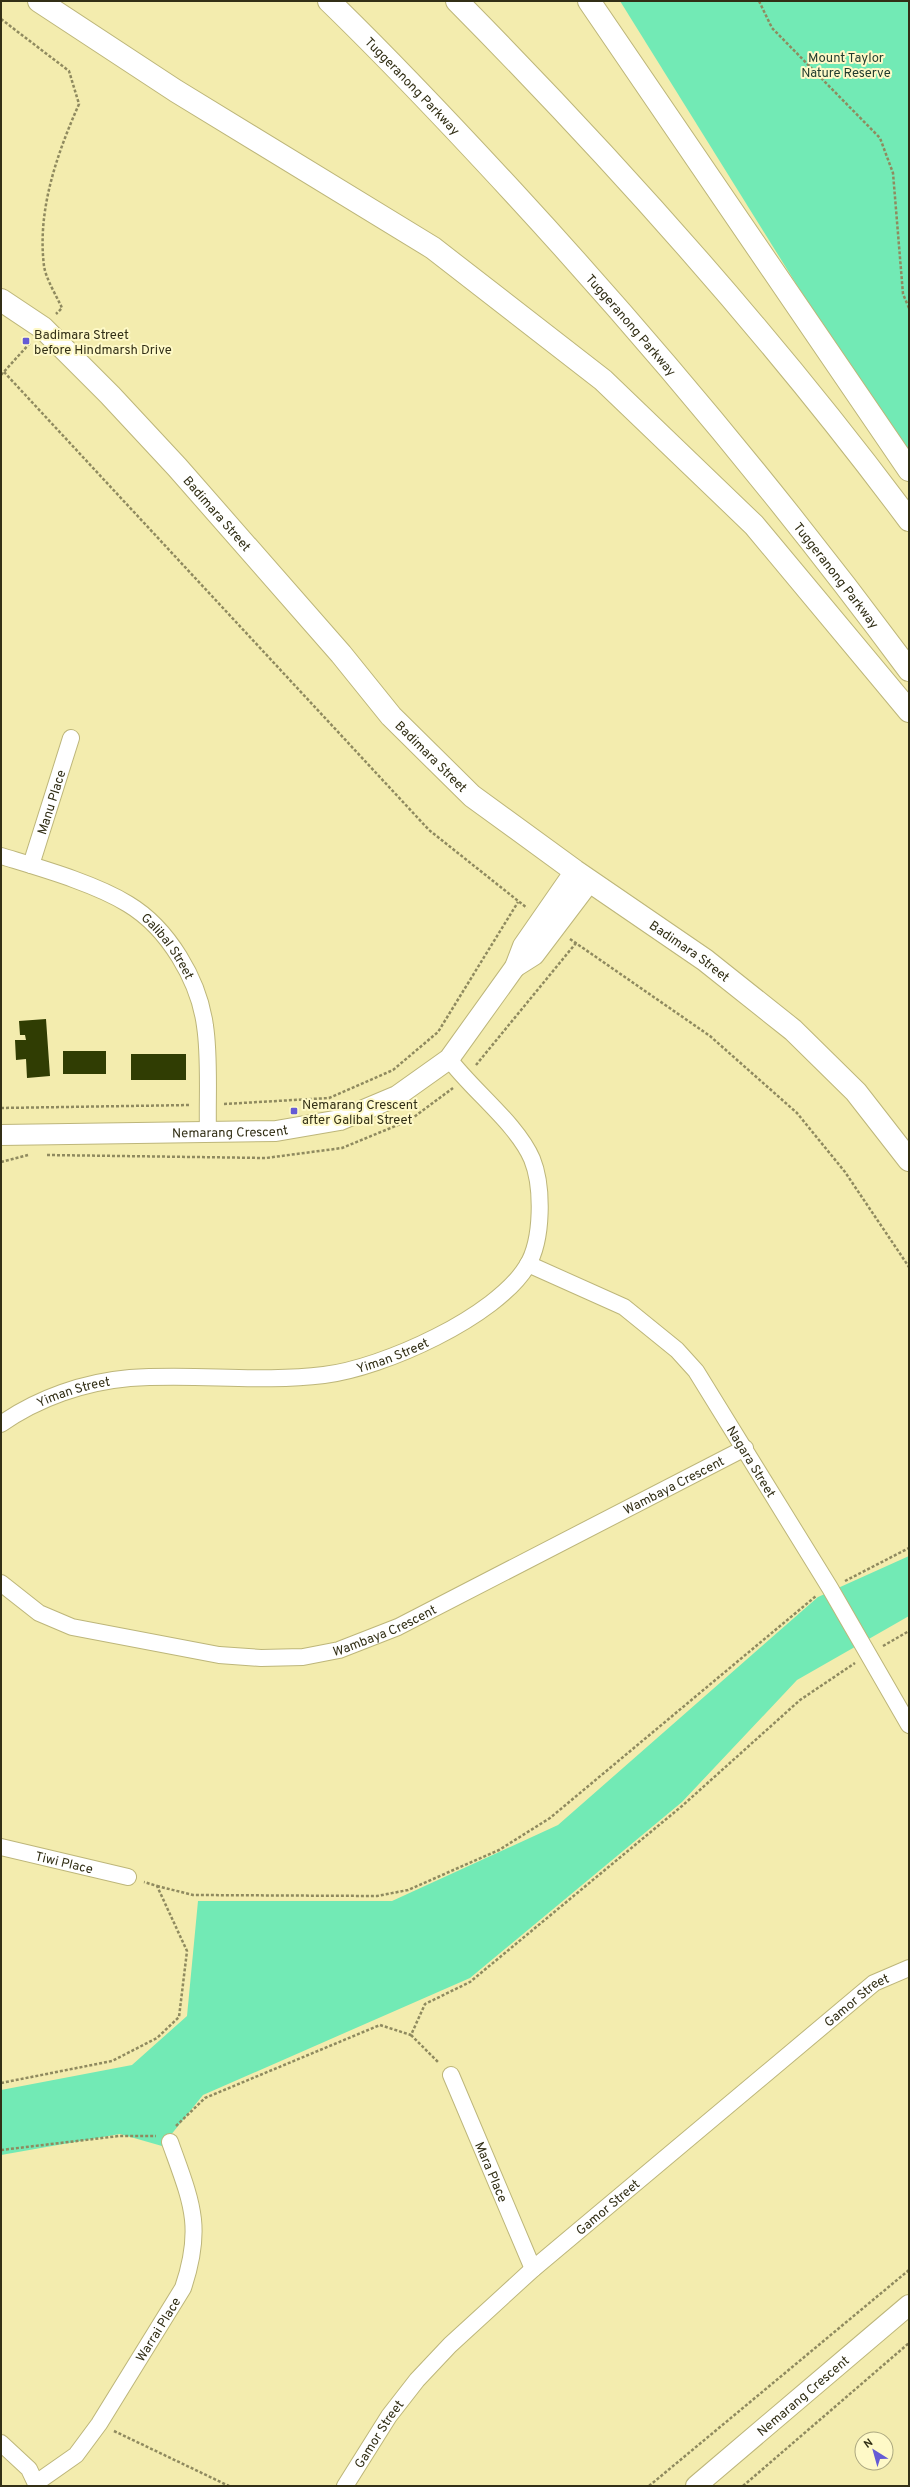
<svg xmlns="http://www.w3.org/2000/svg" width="910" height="2487" font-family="Overpass,sans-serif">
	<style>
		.green { fill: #72eab5 }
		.building { fill: #303d03 }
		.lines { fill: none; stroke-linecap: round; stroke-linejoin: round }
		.minor-casing { stroke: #bdb67a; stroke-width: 18 }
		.tertiary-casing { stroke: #bdb67a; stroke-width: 22 }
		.secondary-casing { stroke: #bdb67a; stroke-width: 24 }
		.motorway-casing { stroke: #bdb67a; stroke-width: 24 }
		.path { stroke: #8f8a5f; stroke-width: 2.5; stroke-dasharray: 3 2; stroke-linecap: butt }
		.minor { stroke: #fff; stroke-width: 16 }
		.tertiary { stroke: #fff; stroke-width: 20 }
		.secondary { stroke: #fff; stroke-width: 22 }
		.motorway { stroke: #fff; stroke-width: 22 }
		.poi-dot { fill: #655bd5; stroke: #fef9c7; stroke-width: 1.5 }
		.labels { text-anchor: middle; stroke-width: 4; stroke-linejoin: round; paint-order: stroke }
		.park-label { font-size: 13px; fill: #1f3a2d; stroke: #fef9c7 }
		.street-label { font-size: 13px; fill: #322f16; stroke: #fef9c7 }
		.poi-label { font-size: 13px; fill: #322f16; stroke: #fef9c7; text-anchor: start }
	</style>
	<rect width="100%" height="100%" fill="#f3ecae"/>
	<g class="green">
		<polygon points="620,1 909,1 909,465"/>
		<polygon points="909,1556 909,1616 797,1680 682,1802 470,1978 203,2095 162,2146 120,2134 1,2155 1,2090 132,2065 187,2016 198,1901 392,1901 558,1825 818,1597"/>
	</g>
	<g class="building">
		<polygon points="46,1019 50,1076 27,1078 26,1059 16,1060 15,1040 26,1040 25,1035 20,1035 19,1021"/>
		<rect x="63" y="1051" width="43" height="23"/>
		<rect x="131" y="1054" width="55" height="26"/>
	</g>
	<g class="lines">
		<defs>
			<g id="minor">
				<path id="s1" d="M1,856C40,868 94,883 128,904C168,928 199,980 205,1026C210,1058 207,1099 208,1132"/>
				<path id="s2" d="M31,865L71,738"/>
				<path id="s3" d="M528,1264L624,1307L677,1350L696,1371L830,1588L909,1725"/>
				<path id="s4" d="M1,1424C38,1398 84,1382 130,1378C194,1373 260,1383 324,1375C383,1368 496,1317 527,1266C543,1240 543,1186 532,1159C517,1124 473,1091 449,1059"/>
				<path id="s5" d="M1,1583L39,1613L72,1627L219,1655L261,1658L303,1657L339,1650L398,1627L745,1448"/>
				<path id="s6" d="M1,1847L128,1877"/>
				<path id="s7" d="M451,2075L533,2269"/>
				<polyline points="1,2443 29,2469 37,2486"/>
				<path id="s8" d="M36,2483L76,2455L99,2424L183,2288C204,2226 191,2201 170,2142"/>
				<path id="s9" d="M345,2486L389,2416L417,2380L450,2345L533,2269L874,1983L909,1968"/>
			</g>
			<g id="tertiary">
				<polyline points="515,967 534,955 590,881"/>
				<path id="s10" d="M1,1135L276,1131L340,1120L397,1096L449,1059L515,967L523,946L575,871"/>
				<path id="s11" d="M696,2486L909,2305"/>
			</g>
			<g id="secondary">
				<path id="s12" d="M1,300L43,328L110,395L177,467L341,654L391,716L472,796L575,871L705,960L793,1030L856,1092L909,1160"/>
			</g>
			<g id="motorway">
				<polyline points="39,1 176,91 433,248 603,380 754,525 909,711"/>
				<path id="s13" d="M329,1C393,63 454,128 514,193C654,345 786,504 909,670"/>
				<path d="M457,1C618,164 772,336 909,520"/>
				<polyline points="589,1 909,470"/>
			</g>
		</defs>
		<use href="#minor" class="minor-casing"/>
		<use href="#tertiary" class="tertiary-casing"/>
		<use href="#secondary" class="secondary-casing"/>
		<use href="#motorway" class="motorway-casing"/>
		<g class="path">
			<polyline points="759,1 772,28 880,138 893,173 903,294 909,308"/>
			<path d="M1,19L69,71L79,104C57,154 37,210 44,266C46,279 56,295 62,308L56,314"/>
			<polyline points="4,372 429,830 527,908"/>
			<polyline points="1,375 30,343"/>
			<polyline points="570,939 710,1036 797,1113 845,1172 909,1267"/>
			<polyline points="476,1065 576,943"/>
			<polyline points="224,1104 329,1098 393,1070 438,1032 518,902"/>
			<polyline points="1,1108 191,1105"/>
			<polyline points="47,1155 266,1158 342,1148 410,1120 453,1088"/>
			<polyline points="1,1162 28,1155"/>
			<polyline points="845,1581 909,1548"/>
			<polyline points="883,1646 909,1631"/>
			<polyline points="157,1886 193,1895 377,1896 408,1890 499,1850 550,1818 816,1596"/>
			<polyline points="411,2035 439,2063"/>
			<polyline points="1,2083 112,2061 157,2038 179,2017 187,1951 157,1886 144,1882"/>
			<polyline points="176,2126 205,2098 380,2025 411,2035 425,2004 470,1982 682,1806 800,1700 855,1663"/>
			<polyline points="1,2150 119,2136 156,2136"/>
			<polyline points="114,2431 229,2486"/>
			<polyline points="649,2486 909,2270"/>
			<polyline points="743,2486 909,2343"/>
		</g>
		<use href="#minor" class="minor"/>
		<use href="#tertiary" class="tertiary"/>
		<use href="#secondary" class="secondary"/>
		<use href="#motorway" class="motorway"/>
	</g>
	<g class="poi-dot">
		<rect x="22" y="337" width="8" height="8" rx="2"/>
		<rect x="290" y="1107" width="8" height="8" rx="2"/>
	</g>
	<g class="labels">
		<g class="park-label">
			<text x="846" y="62">Mount Taylor<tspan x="846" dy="15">Nature Reserve</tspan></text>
		</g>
		<g class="street-label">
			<text dy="5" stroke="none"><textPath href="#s13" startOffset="119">Tuggeranong Parkway</textPath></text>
			<text dy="5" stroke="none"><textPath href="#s13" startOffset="443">Tuggeranong Parkway</textPath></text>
			<text dy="5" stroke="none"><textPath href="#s12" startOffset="305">Badimara Street</textPath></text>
			<text dy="5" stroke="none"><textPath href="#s13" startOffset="767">Tuggeranong Parkway</textPath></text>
			<text dy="5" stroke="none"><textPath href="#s12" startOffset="629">Badimara Street</textPath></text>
			<text dy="5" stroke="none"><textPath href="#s2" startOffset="66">Manu Place</textPath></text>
			<text dy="5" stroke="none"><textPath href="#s1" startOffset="195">Galibal Street</textPath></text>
			<text dy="5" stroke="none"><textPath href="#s12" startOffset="953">Badimara Street</textPath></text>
			<text dy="5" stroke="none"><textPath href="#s10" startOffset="229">Nemarang Crescent</textPath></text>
			<text dy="5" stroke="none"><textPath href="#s4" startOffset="404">Yiman Street</textPath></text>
			<text dy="5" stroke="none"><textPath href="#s4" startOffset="80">Yiman Street</textPath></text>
			<text dy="5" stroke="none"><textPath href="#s3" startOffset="308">Nagara Street</textPath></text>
			<text dy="5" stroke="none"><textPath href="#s5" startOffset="728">Wambaya Crescent</textPath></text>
			<text dy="5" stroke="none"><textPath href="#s5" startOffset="404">Wambaya Crescent</textPath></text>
			<text dy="5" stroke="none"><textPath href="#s6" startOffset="65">Tiwi Place</textPath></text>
			<text dy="5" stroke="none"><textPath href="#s9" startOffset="710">Gamor Street</textPath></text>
			<text dy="5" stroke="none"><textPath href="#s7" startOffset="105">Mara Place</textPath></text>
			<text dy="5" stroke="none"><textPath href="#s9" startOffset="386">Gamor Street</textPath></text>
			<text dy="5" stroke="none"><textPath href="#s8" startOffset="199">Warrai Place</textPath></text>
			<text dy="5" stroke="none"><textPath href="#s11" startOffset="140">Nemarang Crescent</textPath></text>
			<text dy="5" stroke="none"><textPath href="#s9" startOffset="62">Gamor Street</textPath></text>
		</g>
		<g class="poi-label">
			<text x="34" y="339">Badimara Street<tspan x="34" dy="15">before Hindmarsh Drive</tspan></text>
			<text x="302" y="1109">Nemarang Crescent<tspan x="302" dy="15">after Galibal Street</tspan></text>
		</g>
	</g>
	<rect width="910" height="2487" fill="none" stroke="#322f16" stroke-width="4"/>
	<g transform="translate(874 2451) rotate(323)"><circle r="19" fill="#fef9c7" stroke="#aca880"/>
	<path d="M0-3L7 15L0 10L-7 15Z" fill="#655bd5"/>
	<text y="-6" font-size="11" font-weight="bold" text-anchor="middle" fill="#322f16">N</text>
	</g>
</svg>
